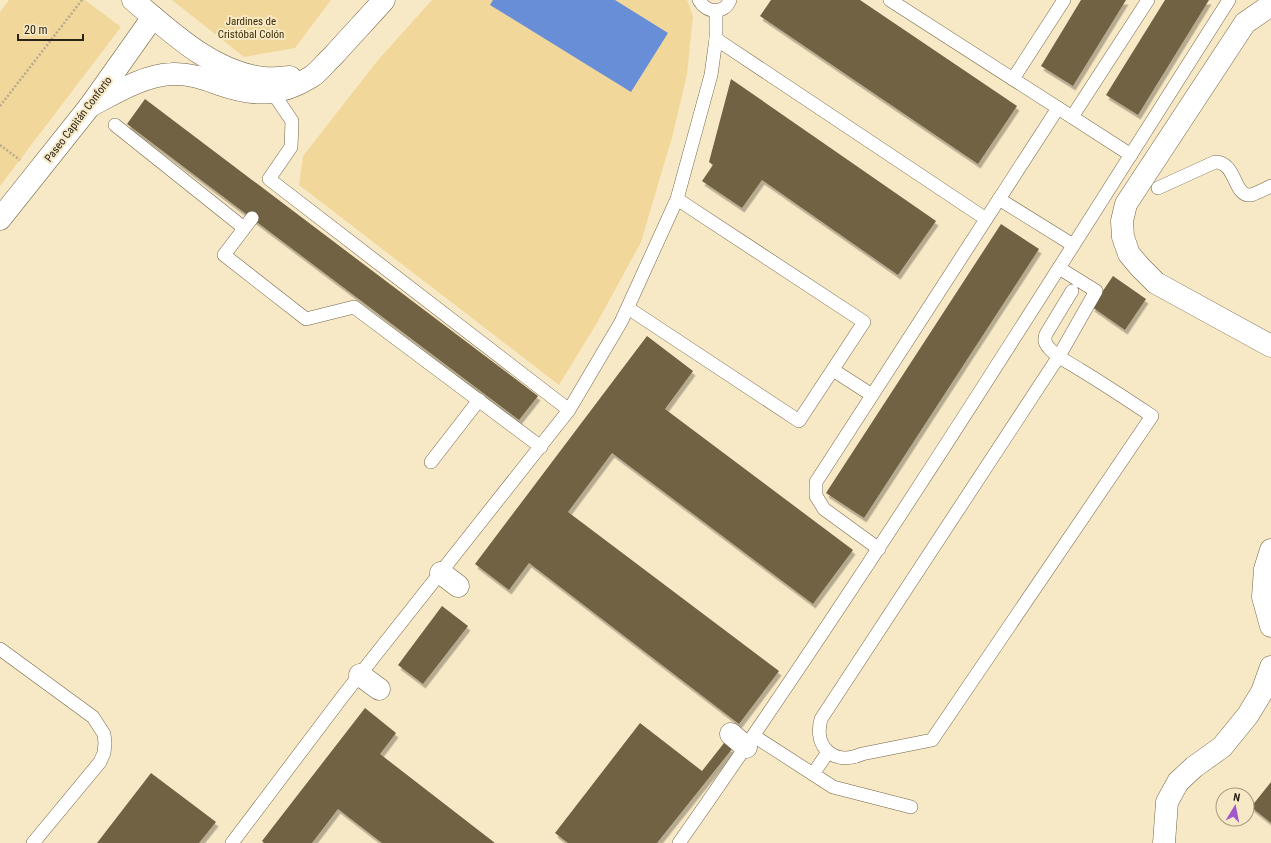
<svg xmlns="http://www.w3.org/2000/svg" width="1271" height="843" font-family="'Roboto Condensed',sans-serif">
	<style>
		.green { fill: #f2d79b }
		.water { fill: #678ed7 }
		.building { fill: #706243; filter: url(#shadow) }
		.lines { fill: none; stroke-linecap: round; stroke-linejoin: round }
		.lane-casing { stroke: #736546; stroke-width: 14 }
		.street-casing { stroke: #736546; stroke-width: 23 }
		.secondary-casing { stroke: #736546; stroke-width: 23 }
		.path { stroke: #b7aa8e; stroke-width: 2.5; stroke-dasharray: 2 2; stroke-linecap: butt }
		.lane { stroke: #fff; stroke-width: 13 }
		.street { stroke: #fff; stroke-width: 22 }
		.secondary { stroke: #fff; stroke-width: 22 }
		.labels { text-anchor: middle; stroke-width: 4; stroke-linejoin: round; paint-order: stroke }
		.park-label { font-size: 11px; fill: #3d2e04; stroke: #f8e9c6 }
		.street-label { font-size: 11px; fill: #2a2417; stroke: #f8e9c6 }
	</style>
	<defs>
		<filter id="shadow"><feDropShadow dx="2.5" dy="4.5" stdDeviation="0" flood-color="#0004"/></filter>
	</defs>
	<rect width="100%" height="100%" fill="#f8e9c6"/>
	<g class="green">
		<polygon points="9,0 85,0 121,27 0,186 0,12"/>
		<polygon points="172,0 331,0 295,48 244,57"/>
		<polygon points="432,0 687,0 693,16 687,74 673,134 641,242 597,323 559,385 299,185 303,156 378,60"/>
	</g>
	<polygon class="water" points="493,0 615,0 668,33 631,92 490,5"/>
	<g class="building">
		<polygon points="771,0 860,0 1017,106 978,164 760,16"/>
		<polygon points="1081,0 1126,0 1073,86 1041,66"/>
		<polygon points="1165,0 1209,0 1138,115 1106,95"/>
		<polygon points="731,79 936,221 898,275 762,180 742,208 702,181 713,165 709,162"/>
		<polygon points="145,99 538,396 519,420 127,124"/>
		<polygon points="1001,224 1039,249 864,518 826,493"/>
		<polygon points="1113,276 1146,299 1125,330 1092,307"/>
		<polygon points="647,336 693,371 665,409 853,550 813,604 612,453 568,512 779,671 739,724 529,563 509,590 475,564"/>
		<polygon points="442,606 468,626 423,684 398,665"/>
		<polygon points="365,708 396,733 380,754 495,843 382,843 338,809 312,843 264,843 262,841"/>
		<polygon points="640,723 702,771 724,743 732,749 657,843 568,843 555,833"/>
		<polygon points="151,773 216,822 199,843 97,843"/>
		<polygon points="1271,782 1271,823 1251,807"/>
	</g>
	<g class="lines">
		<defs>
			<g id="lane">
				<path d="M699,0C706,13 724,15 730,0"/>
				<polyline points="890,0 1131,155"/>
				<polyline points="716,39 986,219"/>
				<polyline points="1013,79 1064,0"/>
				<polyline points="273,93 292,121 291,147 269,179 569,410"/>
				<polyline points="1072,117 1148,0"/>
				<polyline points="115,125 244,228"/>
				<path d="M1158,188L1215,162C1237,162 1233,197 1251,195C1257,193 1265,189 1271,186"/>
				<polyline points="999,199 1073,245"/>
				<polyline points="252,218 224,255 306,319 354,307 541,447"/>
				<path d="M1059,268L1096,291L1059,356L821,719C813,748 835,766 862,754L932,740L1152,416C1128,400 1104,384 1079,369C1070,363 1056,357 1049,348C1045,344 1044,339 1046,334L1072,291"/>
				<polyline points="628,308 799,421 864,322 677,199"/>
				<polyline points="833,370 872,395"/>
				<polyline points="431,462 479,400"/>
				<polyline points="879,549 824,509 816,496 816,482 1058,108"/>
				<polyline points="0,649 93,717 104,734 105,743 104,753 100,762 33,843"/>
				<polyline points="754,736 833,787 911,807"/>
				<polyline points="813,774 828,752"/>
				<polyline points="232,843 343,696 569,410 621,322 677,199 711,75 716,39 716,11"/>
				<path d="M679,843C872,568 1049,283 1229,0"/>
			</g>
			<g id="street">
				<polyline points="1271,5 1245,23 1126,204 1122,221 1123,237 1129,254 1140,267 1156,283 1271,346"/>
				<polyline points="1271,550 1265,569 1263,597 1271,626"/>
				<polyline points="441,573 458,586"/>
				<polyline points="360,675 379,689"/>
				<polyline points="731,734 746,747"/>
				<polyline points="1164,843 1167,802 1178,782 1194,767 1222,747 1248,715 1262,692 1271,667"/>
			</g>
			<g id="secondary">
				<path d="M133,0C170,31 212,72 263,78C271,79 281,78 290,77"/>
				<path d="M90,106C115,93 144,75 172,74C188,73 204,78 219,84C254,96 279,97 311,77C319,72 326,62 333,56C350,37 367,19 384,0"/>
				<polyline points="0,219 90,106 153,17"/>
			</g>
		</defs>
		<use href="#lane" class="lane-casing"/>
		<use href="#street" class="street-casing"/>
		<use href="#secondary" class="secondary-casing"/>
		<g class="path">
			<polyline points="0,106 82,0"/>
			<polyline points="0,145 20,160"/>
		</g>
		<use href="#lane" class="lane"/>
		<use href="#street" class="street"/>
		<use href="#secondary" class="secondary"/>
	</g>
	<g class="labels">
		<g class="park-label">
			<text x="251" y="25">Jardines de<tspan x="251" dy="13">Cristóbal Colón</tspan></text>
		</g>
		<g class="street-label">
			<text transform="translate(78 119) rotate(-53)" y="4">Paseo Capitán Conforto</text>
		</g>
	</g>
	<g transform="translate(1235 807) rotate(10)"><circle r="19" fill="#f8e9c6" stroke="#a69a80"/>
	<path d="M0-3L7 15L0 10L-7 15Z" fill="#a158cc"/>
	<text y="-6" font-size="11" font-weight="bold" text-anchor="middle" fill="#2a2417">N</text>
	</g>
	<path d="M18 34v6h65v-6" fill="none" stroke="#2a2417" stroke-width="2"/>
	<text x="24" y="34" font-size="12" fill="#2a2417" stroke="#f8e9c6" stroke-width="3" paint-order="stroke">20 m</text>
</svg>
